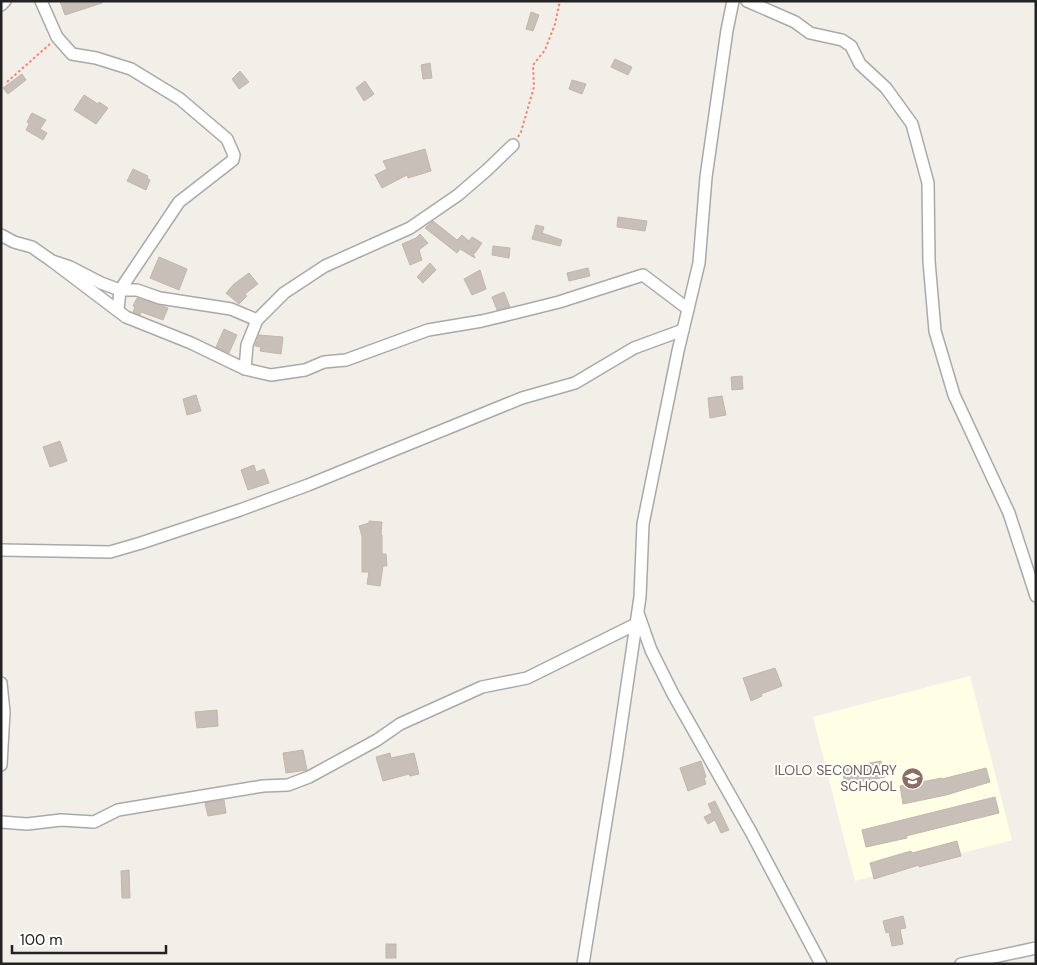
<svg xmlns="http://www.w3.org/2000/svg" width="1037" height="965" font-family="'DM Sans',sans-serif">
	<style>
		.education { fill: #ffffe5 }
		.building { fill: #c7bfb8; stroke: #c4b6ab }
		.lines { fill: none; stroke-linecap: round; stroke-linejoin: round }
		.street-casing { stroke: #a9a9a9; stroke-width: 14 }
		.path { stroke: #fa8072; stroke-width: 2; stroke-dasharray: 2.5 2.5; stroke-linecap: butt }
		.street { stroke: #fff; stroke-width: 11 }
		.labels { text-anchor: middle; stroke-width: 4; stroke-linejoin: round; paint-order: stroke }
		.education-label { font-size: 14px; fill: #785e54; stroke: #fff; text-anchor: end }
	</style>
	<rect width="100%" height="100%" fill="#f2efe9"/>
	<polygon class="education" points="970,676 1012,840 855,881 813,717"/>
	<g class="building">
		<polygon points="60,1 102,1 102,3 65,15"/>
		<polygon points="531,12 539,15 533,31 526,29"/>
		<polygon points="615,59 632,67 628,75 611,67"/>
		<polygon points="430,63 432,78 423,79 421,65"/>
		<polygon points="240,71 249,82 239,89 232,79"/>
		<polygon points="22,74 26,80 8,94 3,88"/>
		<polygon points="572,80 586,84 582,94 569,89"/>
		<polygon points="365,81 374,94 364,101 356,88"/>
		<polygon points="84,95 98,104 99,102 108,108 96,124 74,110"/>
		<polygon points="32,113 46,120 40,129 47,133 43,140 26,130 29,124 27,122"/>
		<polygon points="425,149 431,171 408,178 407,175 382,188 375,175 387,169 383,161"/>
		<polygon points="133,169 148,176 147,178 150,180 146,190 127,181"/>
		<polygon points="618,217 647,221 645,231 617,227"/>
		<polygon points="433,221 457,240 462,235 469,241 472,237 482,243 475,253 473,253 475,258 460,249 457,253 425,228"/>
		<polygon points="536,225 544,227 542,233 562,240 560,246 532,239"/>
		<polygon points="420,234 428,243 419,250 422,260 410,265 402,244 416,238"/>
		<polygon points="493,246 510,248 509,258 492,255"/>
		<polygon points="159,257 187,269 179,290 150,278"/>
		<polygon points="430,263 436,270 423,283 417,277"/>
		<polygon points="588,268 590,276 569,281 567,273"/>
		<polygon points="480,270 486,289 472,295 464,279"/>
		<polygon points="249,273 258,284 245,294 247,296 239,304 226,293 234,284"/>
		<polygon points="504,292 510,307 497,310 492,297"/>
		<polygon points="137,298 168,308 163,320 141,312 140,315 133,312 135,307 133,306"/>
		<polygon points="224,329 237,335 229,353 216,347"/>
		<polygon points="259,335 283,337 281,354 260,351 261,347 255,346"/>
		<polygon points="742,376 743,389 732,390 731,377"/>
		<polygon points="196,395 201,411 187,415 183,399"/>
		<polygon points="722,396 726,415 710,418 708,398"/>
		<polygon points="60,441 67,461 50,467 43,447"/>
		<polygon points="254,465 256,472 264,469 269,483 248,490 241,470"/>
		<polygon points="369,521 382,522 381,535 382,535 382,554 386,554 387,566 383,566 380,586 367,584 369,572 362,572 362,536 359,526 369,523"/>
		<polygon points="775,668 782,686 761,694 762,696 751,701 743,678"/>
		<polygon points="217,710 218,726 197,728 195,712"/>
		<polygon points="303,750 307,770 286,773 283,753"/>
		<polygon points="390,753 391,758 414,753 419,774 410,776 409,774 383,781 376,757"/>
		<polygon points="701,761 706,777 704,778 706,784 688,791 680,768"/>
		<polygon points="881,761 885,777 845,785 842,768"/>
		<polygon points="986,768 990,782 946,795 903,804 900,786 942,778 942,779"/>
		<polygon points="995,797 999,813 906,836 907,838 866,847 862,830"/>
		<polygon points="224,800 226,813 208,816 205,803"/>
		<polygon points="715,801 729,830 721,833 715,820 708,824 704,817 712,813 708,804"/>
		<polygon points="957,841 961,856 919,867 919,865 874,879 870,863 911,851 912,853"/>
		<polygon points="129,870 130,898 122,898 121,871"/>
		<polygon points="903,916 906,928 900,929 903,944 892,946 889,932 886,933 883,921"/>
		<rect x="386" y="944" width="10" height="14"/>
	</g>
	<g class="lines">
		<defs>
			<g id="street">
				<polyline points="41,1 57,37 72,54 96,58 131,69 180,99 227,139 234,155 233,160 179,202 120,290 118,310"/>
				<polyline points="747,1 795,22 810,33 842,40 851,46 860,64 886,88 912,124 928,183 929,261 935,331 954,395 1009,513 1036,596"/>
				<polyline points="1,5 5,1"/>
				<polyline points="1,235 14,242 32,247 52,261 70,267 101,283 120,290 137,290 160,298 231,309 257,320"/>
				<polyline points="52,261 126,317 191,343 245,369 271,375 305,370 324,362 346,360 428,330 482,321 523,311 559,302 643,275 688,309"/>
				<polyline points="245,369 247,345 257,320 284,293 325,266 410,228 458,195 487,170 513,145"/>
				<polyline points="1,550 110,552 141,543 240,510 308,485 522,398 575,383 634,348 683,330"/>
				<polyline points="638,613 651,650 673,694 751,832 821,964"/>
				<polyline points="1,683 4,712 1,765"/>
				<polyline points="1,822 27,824 61,820 94,822 118,810 263,786 288,785 309,777 377,740 400,724 482,687 527,678 636,624"/>
				<polyline points="583,964 616,760 640,597 643,524 678,351 699,263 706,177 727,30 733,1"/>
				<polyline points="961,964 1036,948"/>
			</g>
		</defs>
		<use href="#street" class="street-casing"/>
		<g class="path">
			<polyline points="7,82 50,44"/>
			<polyline points="518,137 521,132 534,87 533,65 545,50 555,24 560,1"/>
		</g>
		<use href="#street" class="street"/>
	</g>
	<defs>
		<symbol id="school-disc" viewBox="-11 -11 22 22"><circle r="9.5" fill="#8d6e63" stroke="#fff"/><path d="M0-5L7-2L0 1L-7-2ZM-4 1L0 2.5L4 1V4Q0 6-4 4Z" fill="#fff"/></symbol>
	</defs>
	<g fill-rule="evenodd">
		<use href="#school-disc" x="900" y="766" width="25" height="25"/>
	</g>
	<g class="labels">
		<g class="education-label">
			<text x="897" y="775">ILOLO SECONDARY<tspan x="897" dy="16">SCHOOL</tspan></text>
		</g>
	</g>
	<rect width="1037" height="965" fill="none" stroke="#222222" stroke-width="5"/>
	<path d="M12 945v8h154v-8" fill="none" stroke="#222222" stroke-width="2.5"/>
	<text x="20" y="945" font-size="15" fill="#222222" stroke="#ffffff" stroke-width="4" paint-order="stroke">100 m</text>
</svg>
